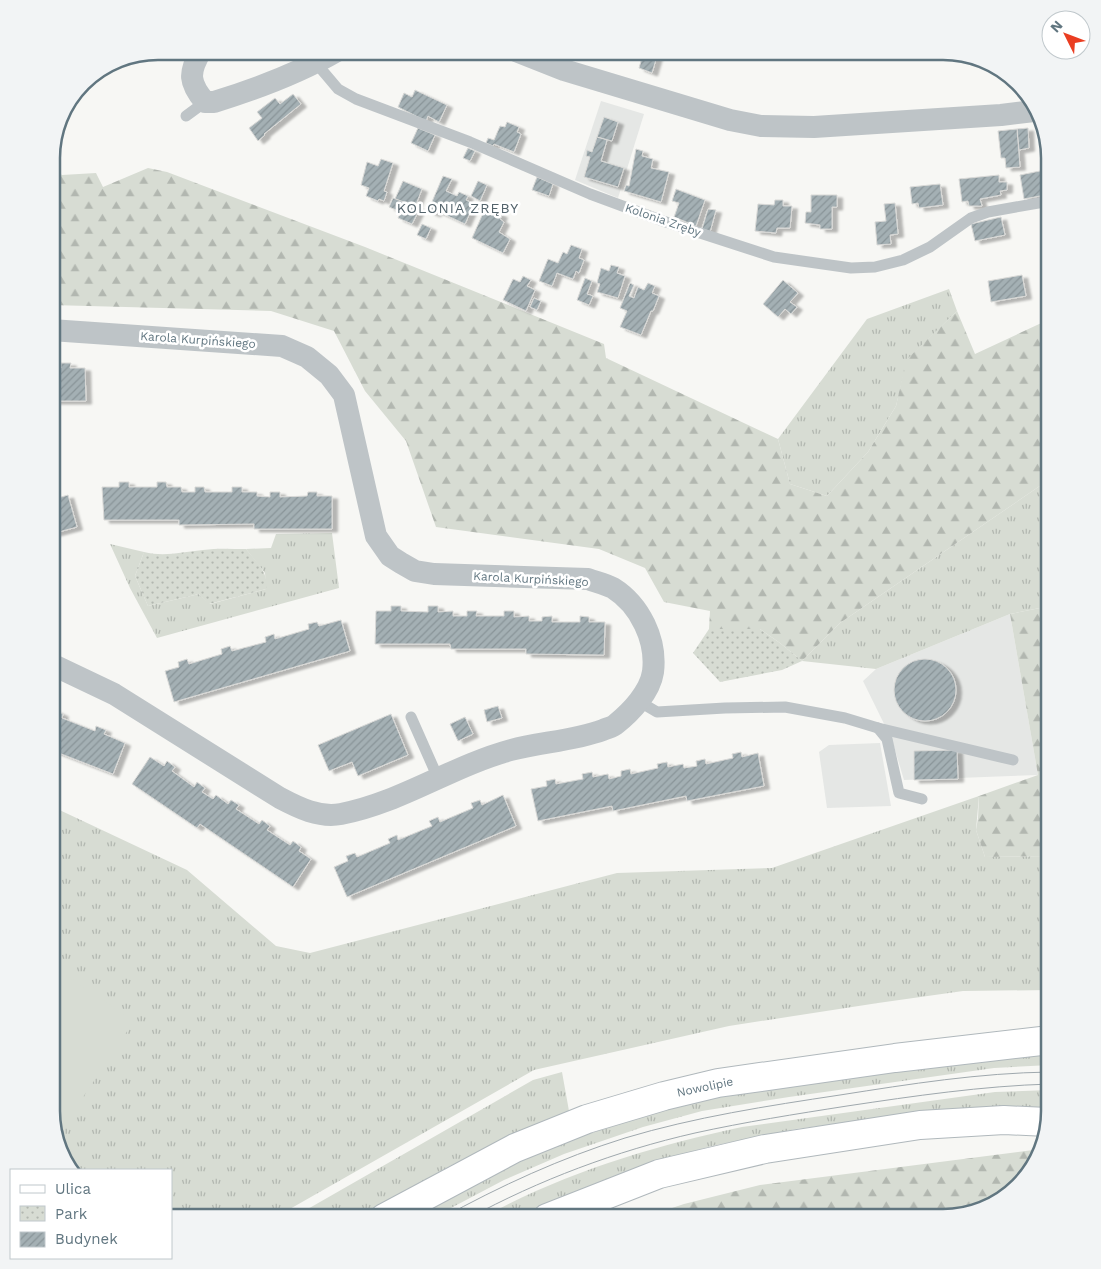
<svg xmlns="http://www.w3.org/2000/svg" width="1101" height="1269" font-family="'Work Sans',sans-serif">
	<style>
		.built { fill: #e5e7e5 }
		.grass { fill: url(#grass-tufts) }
		.forest { fill: url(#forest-firs) }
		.park { fill: url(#park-dots) }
		.pitch { fill: #d7dcd3 }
		.building { fill: url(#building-hatch); stroke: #d9d9d7; filter: url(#shadow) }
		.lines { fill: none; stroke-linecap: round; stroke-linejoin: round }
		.secondary-casing { stroke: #b0b8bc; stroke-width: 30 }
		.lane { stroke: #bec4c7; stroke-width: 11 }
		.street { stroke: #bec4c7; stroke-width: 22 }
		.secondary { stroke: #fff; stroke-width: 28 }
		.tram { stroke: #9fa8ad; stroke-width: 1 }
		.labels { text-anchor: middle; stroke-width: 5; stroke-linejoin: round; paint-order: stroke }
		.street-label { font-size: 12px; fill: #617680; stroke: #fff }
		.neighbourhood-label { font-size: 14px; letter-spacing: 1px; fill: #53636b; stroke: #fff }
		.rim { fill: none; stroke: #617680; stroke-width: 2.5 }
	</style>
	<defs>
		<pattern id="grass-tufts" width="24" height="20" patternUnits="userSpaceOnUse" patternTransform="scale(1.25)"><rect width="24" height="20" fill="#d7dcd3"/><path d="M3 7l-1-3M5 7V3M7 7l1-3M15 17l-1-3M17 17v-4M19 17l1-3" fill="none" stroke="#b2b7b0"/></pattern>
		<pattern id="forest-firs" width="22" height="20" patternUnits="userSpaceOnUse" patternTransform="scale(1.25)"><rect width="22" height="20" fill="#d7dcd3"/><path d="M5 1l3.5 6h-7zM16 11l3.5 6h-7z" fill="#b2b7b0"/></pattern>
		<pattern id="park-dots" width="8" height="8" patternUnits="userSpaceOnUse" patternTransform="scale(1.25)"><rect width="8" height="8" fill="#d7dcd3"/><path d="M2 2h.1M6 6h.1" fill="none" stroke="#b2b7b0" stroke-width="1.8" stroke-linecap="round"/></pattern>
		<pattern id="building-hatch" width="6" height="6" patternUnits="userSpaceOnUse" patternTransform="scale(1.25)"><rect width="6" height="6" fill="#a4b0b4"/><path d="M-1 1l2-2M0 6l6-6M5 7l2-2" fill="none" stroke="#899498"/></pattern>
		<filter id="shadow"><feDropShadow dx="5.5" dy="3" stdDeviation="1" flood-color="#0004"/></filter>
	</defs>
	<rect width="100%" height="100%" fill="#f7f7f4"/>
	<g class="built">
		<polygon points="601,101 644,114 618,198 575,180"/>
		<polygon points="1010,614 1038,775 904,780 892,740 863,681 876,669"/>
		<polygon points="880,743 891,806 827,808 819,752 829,745"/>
	</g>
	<g class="grass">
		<polygon points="949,289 957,311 907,360 896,406 868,452 827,496 790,484 778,439 867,319"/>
		<polygon points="1050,479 1050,606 1010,614 876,669 802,661 840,623"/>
		<polygon points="332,533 339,588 157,638 130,588 110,544 144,552 135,576 148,606 199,594 210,604 266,589 265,573 246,549 271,548 276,534"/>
		<polygon points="979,796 976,830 985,857 1050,856 1050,990 963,991 878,1003 729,1026 534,1070 274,1218 171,1218 171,1170 71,1170 51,1111 51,806 187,870 276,946 310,953 617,873 772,868"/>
		<polygon points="1050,1052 1050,1065 994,1068 789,1097 702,1111 643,1127 564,1154 504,1180 432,1218 410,1218 519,1161 561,1143 637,1118 700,1100 764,1090 921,1067"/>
		<polygon points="562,1072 569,1111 450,1166 358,1218 292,1218 533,1080"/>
		<path d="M1050,1090V1107L1022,1108L860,1121L796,1129L712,1146L654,1162L594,1184L518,1218H482C563,1173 653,1146 742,1127L995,1092Z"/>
	</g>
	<g class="forest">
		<polygon points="51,168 62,175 96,173 103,187 148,168 167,172 365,247 604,344 606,358 778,439 790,484 827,496 868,452 896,406 906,360 957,311 975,354 1050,319 1050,479 840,623 802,661 780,643 760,629 709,629 710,611 664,602 645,568 599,549 436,527 406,441 365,391 334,331 271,311 51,305"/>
		<polygon points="1050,606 1050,856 985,857 976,830 978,818 979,796 1038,775 1010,614"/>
		<polygon points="1041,1149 1039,1158 1008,1196 943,1218 642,1218 684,1204 760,1185"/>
	</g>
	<g class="park">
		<path d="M246,549C256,562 269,572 266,589L209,604L199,594L148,606L135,576L144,552C164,557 183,552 203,550C217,548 232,549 246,549Z"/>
		<polygon points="709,629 760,629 780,643 802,661 782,670 720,682 693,653"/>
	</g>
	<polygon class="pitch" points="51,965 134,1021 59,1133 51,1111"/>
	<g class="building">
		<polygon points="644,51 657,56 652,73 639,68"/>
		<polygon points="415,90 447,105 439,122 428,116 426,121 398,107 404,93 412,97"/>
		<polygon points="293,94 301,104 264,134 265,135 258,141 249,128 262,118 257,112 275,98 280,104"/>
		<polygon points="604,117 618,122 612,141 597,137"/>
		<polygon points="507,122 519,127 517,132 521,134 514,152 494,144 493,146 486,143 488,138 494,140 500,126 505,127"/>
		<polygon points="418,128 435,135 428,151 411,143"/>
		<polygon points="1028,128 1029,148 1019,150 1017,129"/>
		<polygon points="1017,129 1020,167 1006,168 1005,158 1001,158 998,131"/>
		<polygon points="597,137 607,140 601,161 624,168 618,187 584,177 590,157 586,156 587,150 592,152"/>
		<polygon points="468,148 475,151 470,161 463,158"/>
		<polygon points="636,149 643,151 642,156 653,159 651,168 669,172 661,202 624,191 626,185 629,186"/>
		<polygon points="381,159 393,163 384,191 387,192 384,201 379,199 378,201 366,196 369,188 361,185 367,162 378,166"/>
		<polygon points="1050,169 1050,194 1024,199 1020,175"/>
		<polygon points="999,175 999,182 1007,182 1007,190 1000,191 1001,195 980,199 982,206 969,206 968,201 962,202 959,179"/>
		<polygon points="443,176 452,179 446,191 457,196 459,192 468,196 466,200 474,204 465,224 437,211 435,214 428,211"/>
		<polygon points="537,177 553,184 549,196 532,190"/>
		<polygon points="403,181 422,189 415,207 395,199"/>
		<polygon points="478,181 487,185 480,201 471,196"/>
		<polygon points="940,184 943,205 919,208 918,203 912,204 910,187"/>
		<polygon points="676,189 705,200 696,226 674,217 679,203 672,201"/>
		<polygon points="811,195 837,195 837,207 832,207 832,229 820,229 820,225 805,223 806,212 811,212"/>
		<polygon points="393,198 420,208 412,224 398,218 401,212 389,207"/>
		<polygon points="775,200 783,200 783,206 792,206 790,228 777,228 776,233 755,231 758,204 774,205"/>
		<polygon points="895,203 898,234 890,235 891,244 877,245 875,222 886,221 884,204"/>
		<polygon points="708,209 716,210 710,232 702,229"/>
		<polygon points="484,211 492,215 494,211 502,215 500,219 504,222 499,232 510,239 503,253 472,238"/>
		<polygon points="1001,217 1005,235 975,241 971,224"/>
		<polygon points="422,224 431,228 426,239 417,235"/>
		<polygon points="571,245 582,249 579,258 584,260 579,273 576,271 573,279 557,273 552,286 539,281 548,259 558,263 563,252 567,254"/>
		<polygon points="611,265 619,267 617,273 625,276 618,298 597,292 600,284 597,283 601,268 609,271"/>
		<polygon points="1022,275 1026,296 991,302 988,281"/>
		<polygon points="523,276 531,280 527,286 535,290 526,311 503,300 513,279 520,282"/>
		<polygon points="585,278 592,281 587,294 593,296 589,305 577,300"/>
		<polygon points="783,280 798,293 790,302 797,307 791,314 785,309 778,317 763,304"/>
		<polygon points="630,283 634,285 629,296 634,298 638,287 644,290 648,283 655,286 652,293 659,296 653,311 651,311 641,335 620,327 627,311 620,308"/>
		<polygon points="534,298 541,301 537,310 530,307"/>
		<polygon points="61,363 71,363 70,368 85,368 86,401 51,401 51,368 61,368"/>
		<polygon points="119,482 129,482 129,487 157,487 157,482 166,482 167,487 181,487 182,492 195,492 195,487 204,487 205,492 232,492 232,487 242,487 242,492 257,492 257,496 270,497 270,492 280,492 280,497 307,496 308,492 317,492 317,496 332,496 332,529 254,529 254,524 179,525 179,520 104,520 102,487 119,487"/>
		<polygon points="68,495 77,527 51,534 51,500"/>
		<polygon points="391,606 401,606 401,611 428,612 428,606 438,606 438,612 453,611 453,616 467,616 467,611 477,611 476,616 504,616 504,611 514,611 514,617 529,616 529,621 542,621 542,617 552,616 552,622 580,622 580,616 589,617 589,622 605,622 604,655 526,654 526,649 451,649 450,644 375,644 376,611 391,611"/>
		<polygon points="341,620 350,651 174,702 165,671 179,667 178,662 187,659 189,664 222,654 221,649 230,646 232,651 266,642 265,637 274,634 275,639 309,629 308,624 317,622 319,626"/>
		<circle cx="925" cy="690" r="31"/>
		<polygon points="498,706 502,718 487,722 484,710"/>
		<polygon points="55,710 63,714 62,718 95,731 96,726 106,730 104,734 125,743 113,774 51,750 51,715"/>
		<polygon points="391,714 408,755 358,776 352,762 329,771 318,745"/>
		<polygon points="465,717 473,734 458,741 450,724"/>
		<polygon points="957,750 958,779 914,780 914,751"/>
		<polygon points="741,752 742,757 758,753 764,786 687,801 686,796 613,811 612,806 538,821 531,789 547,786 546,781 555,779 556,784 583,779 582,774 592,772 593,777 608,774 609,779 621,776 621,771 630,769 631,774 658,768 657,764 667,762 668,767 683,764 684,768 697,766 696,761 705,759 706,764 733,758 732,754"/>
		<polygon points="150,757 164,766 167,761 175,767 172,771 194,787 197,782 205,788 202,792 213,799 216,795 228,804 231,800 239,805 236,809 259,824 262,820 270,826 267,830 290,845 293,841 301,847 299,851 311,859 293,887 200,824 197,828 132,784"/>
		<polygon points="503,795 516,826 347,897 334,867 348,861 346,856 355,853 357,857 390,843 388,839 397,835 398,840 432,826 429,821 438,817 440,822 473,808 471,803 480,800 482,805"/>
	</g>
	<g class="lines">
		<defs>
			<g id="secondary">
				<polyline points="384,1218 515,1148 587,1119 664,1096 718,1083 895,1058 1050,1040"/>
				<polyline points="547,1218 659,1174 765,1149 920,1125 1004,1120 1047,1122"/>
			</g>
		</defs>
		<use href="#secondary" class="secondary-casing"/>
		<g class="lane">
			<polyline points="316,63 338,89 356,99 470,142 590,194 663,221 774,257 851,268 875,267 903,260 930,247 971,218 988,212 1050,201"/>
			<polyline points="186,116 205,102"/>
			<polyline points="640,702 657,712 725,708 785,707 845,718 878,728 1013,760"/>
			<polyline points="411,717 438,778"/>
			<polyline points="878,728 887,739 899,793 922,799"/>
		</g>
		<g class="street">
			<path d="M201,51C188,73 189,83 205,102H214C256,89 299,73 337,51"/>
			<polyline points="516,51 564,70 730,120 761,126 814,127 1001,115 1034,111"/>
			<path d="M51,664L114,694L280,798C299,808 319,818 341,814C400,803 452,766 511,750C541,742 573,741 603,730C607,728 613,727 616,724C631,712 650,692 653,672C657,640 640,605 613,588C605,584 596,582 588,579L434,574L415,571L401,563L390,556L376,536L344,395L329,375L307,357L282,346L51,330"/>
		</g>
		<use href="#secondary" class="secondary"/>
		<g class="tram">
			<path d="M442,1218C500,1186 561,1158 625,1138C695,1117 767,1106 840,1095C910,1084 979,1073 1050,1072"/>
			<path d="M469,1218C539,1180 616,1151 695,1133C745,1122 796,1114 847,1106C914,1096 982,1086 1050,1084"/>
		</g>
	</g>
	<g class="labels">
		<g class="street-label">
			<text transform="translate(663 220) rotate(19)" y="4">Kolonia Zręby</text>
			<text transform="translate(198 340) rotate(4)" y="4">Karola Kurpińskiego</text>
			<text transform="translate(531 579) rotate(3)" y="4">Karola Kurpińskiego</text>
			<text transform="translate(705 1087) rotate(-12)" y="4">Nowolipie</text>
		</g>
		<g class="neighbourhood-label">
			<text x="458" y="213">KOLONIA ZRĘBY</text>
		</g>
	</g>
	<path d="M0 0H1101V1269H0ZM158 60H943A98 98 0 0 1 1041 158V1111A98 98 0 0 1 943 1209H158A98 98 0 0 1 60 1111V158A98 98 0 0 1 158 60Z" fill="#f2f4f5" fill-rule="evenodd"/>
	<path class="rim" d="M158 60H943A98 98 0 0 1 1041 158V1111A98 98 0 0 1 943 1209H158A98 98 0 0 1 60 1111V158A98 98 0 0 1 158 60Z"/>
	<rect x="10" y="1169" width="162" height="90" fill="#ffffff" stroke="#c0c8cc"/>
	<rect x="20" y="1185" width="25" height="8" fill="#ffffff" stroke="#c0c8cc"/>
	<text x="55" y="1194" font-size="15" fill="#617680">Ulica</text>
	<rect x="20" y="1206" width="25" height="15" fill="url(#park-dots)" stroke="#c0c8cc"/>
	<text x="55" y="1219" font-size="15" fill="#617680">Park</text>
	<rect x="20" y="1232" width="25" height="15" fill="url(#building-hatch)" stroke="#c0c8cc"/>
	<text x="55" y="1244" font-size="15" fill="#617680">Budynek</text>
	<g transform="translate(1066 35) rotate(312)"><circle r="24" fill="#ffffff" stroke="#c0c8cc"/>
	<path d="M0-4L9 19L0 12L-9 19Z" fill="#ea3d21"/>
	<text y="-8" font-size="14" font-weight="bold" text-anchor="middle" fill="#617680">N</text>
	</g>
</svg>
